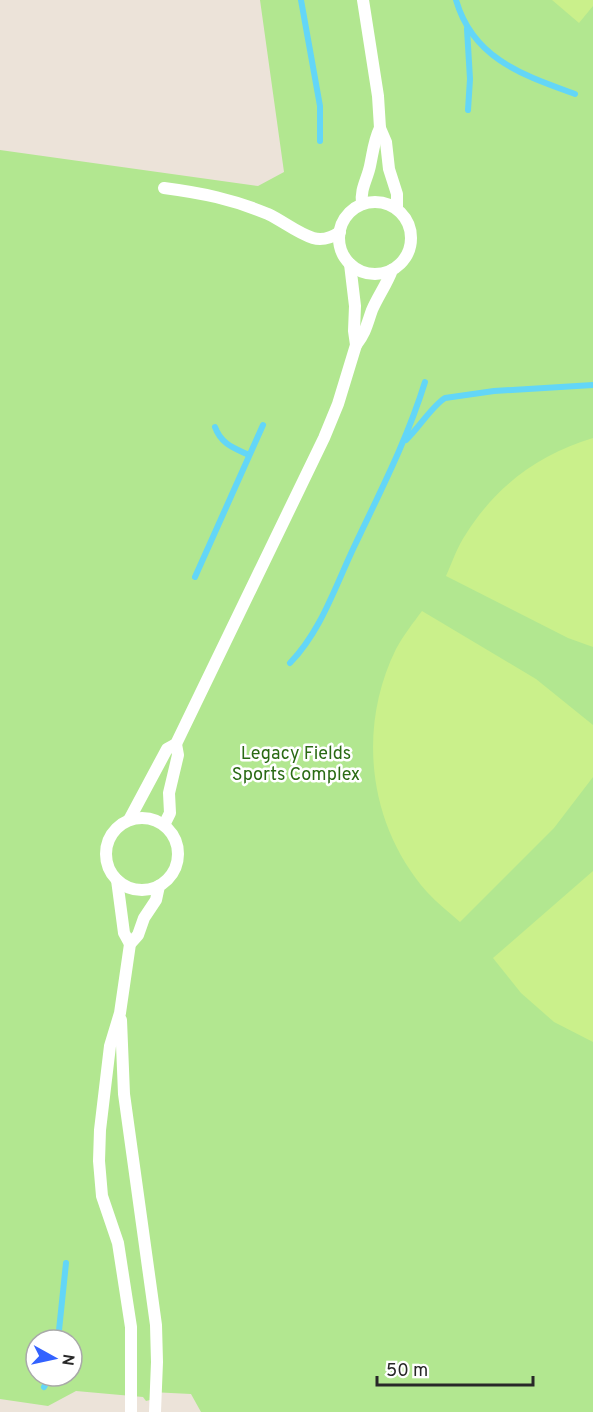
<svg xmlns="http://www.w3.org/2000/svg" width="593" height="1412" font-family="Overpass,sans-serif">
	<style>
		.green { fill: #b2e790; fill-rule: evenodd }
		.pitch { fill: #caf08b }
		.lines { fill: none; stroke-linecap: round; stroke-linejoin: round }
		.stream { stroke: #63d6f7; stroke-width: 6 }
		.lane { stroke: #fff; stroke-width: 12 }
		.labels { text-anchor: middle; stroke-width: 5; stroke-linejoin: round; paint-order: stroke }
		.park-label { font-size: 18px; fill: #2a6a14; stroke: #fff }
	</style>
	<rect width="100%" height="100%" fill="#ece3d9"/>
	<path class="green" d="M260,0H593V1412H201L191,1394L151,1392L150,1400L146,1401L143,1397L76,1391L48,1406L0,1399V150L258,186L284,172ZM36,1340H72V1376H36Z"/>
	<g class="pitch">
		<polygon points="552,0 593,0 593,6 579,23"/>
		<path d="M593,438V647L568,638L446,576C452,563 457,547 466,534C497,485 538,455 593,438Z"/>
		<path d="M422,611L536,679L593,725V777L554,828L460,922C449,912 437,903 427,892C368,825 357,728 396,649C403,636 413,623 422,611Z"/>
		<polygon points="593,871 593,1042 554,1022 521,993 493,958"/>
	</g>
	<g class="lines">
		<g class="stream">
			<polyline points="301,0 320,106 320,141"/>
			<path d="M456,0C473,59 523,75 575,94"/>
			<polyline points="467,29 470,79 468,110"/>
			<path d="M215,427C221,444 234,448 249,455"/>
			<path d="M406,440C419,428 431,407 445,398L494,391L593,385"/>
			<polyline points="195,577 263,425"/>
			<path d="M290,663C321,631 335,587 354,547C380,492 407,440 425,382"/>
			<polyline points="58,1340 66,1263"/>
			<polyline points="44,1387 50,1376"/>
		</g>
		<g class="lane">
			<polyline points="363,0 378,96 380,128 386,142 389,169 397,194 397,209"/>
			<path d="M164,188C202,193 232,199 268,214C283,221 297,233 313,238C323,241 331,238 340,232"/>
			<circle cx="375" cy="238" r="36"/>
			<path d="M362,204C360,189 367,180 370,166C373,152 374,140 380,128"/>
			<path d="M356,345C366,332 367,324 372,310C378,296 387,284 392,270"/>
			<circle cx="142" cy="854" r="36"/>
			<polyline points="129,820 167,749 176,744 324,438 338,404 356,345 354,331 355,306 350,264"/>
			<polyline points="164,825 170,813 169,793 178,755 176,744"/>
			<polyline points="117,880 124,933 130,944"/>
			<polyline points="121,1020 124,1094 156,1325 157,1362 155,1412"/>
			<polyline points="131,1412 131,1327 118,1243 102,1196 99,1161 100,1130 110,1046 120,1013 130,944 138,935 144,918 156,900 159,886"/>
		</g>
	</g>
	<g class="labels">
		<g class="park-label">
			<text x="296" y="759">Legacy Fields<tspan x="296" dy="21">Sports Complex</tspan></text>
		</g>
	</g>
	<g transform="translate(54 1358) rotate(98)"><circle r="28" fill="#ffffff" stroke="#a9a9a9" stroke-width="1.5"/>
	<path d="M0-4.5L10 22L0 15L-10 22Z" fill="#3362ff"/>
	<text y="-9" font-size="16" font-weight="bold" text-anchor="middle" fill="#282828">N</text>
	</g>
	<path d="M377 1376v9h156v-9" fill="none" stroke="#282828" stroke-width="3"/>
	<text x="386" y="1376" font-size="18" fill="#282828" stroke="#ffffff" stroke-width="4.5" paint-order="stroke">50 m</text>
</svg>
